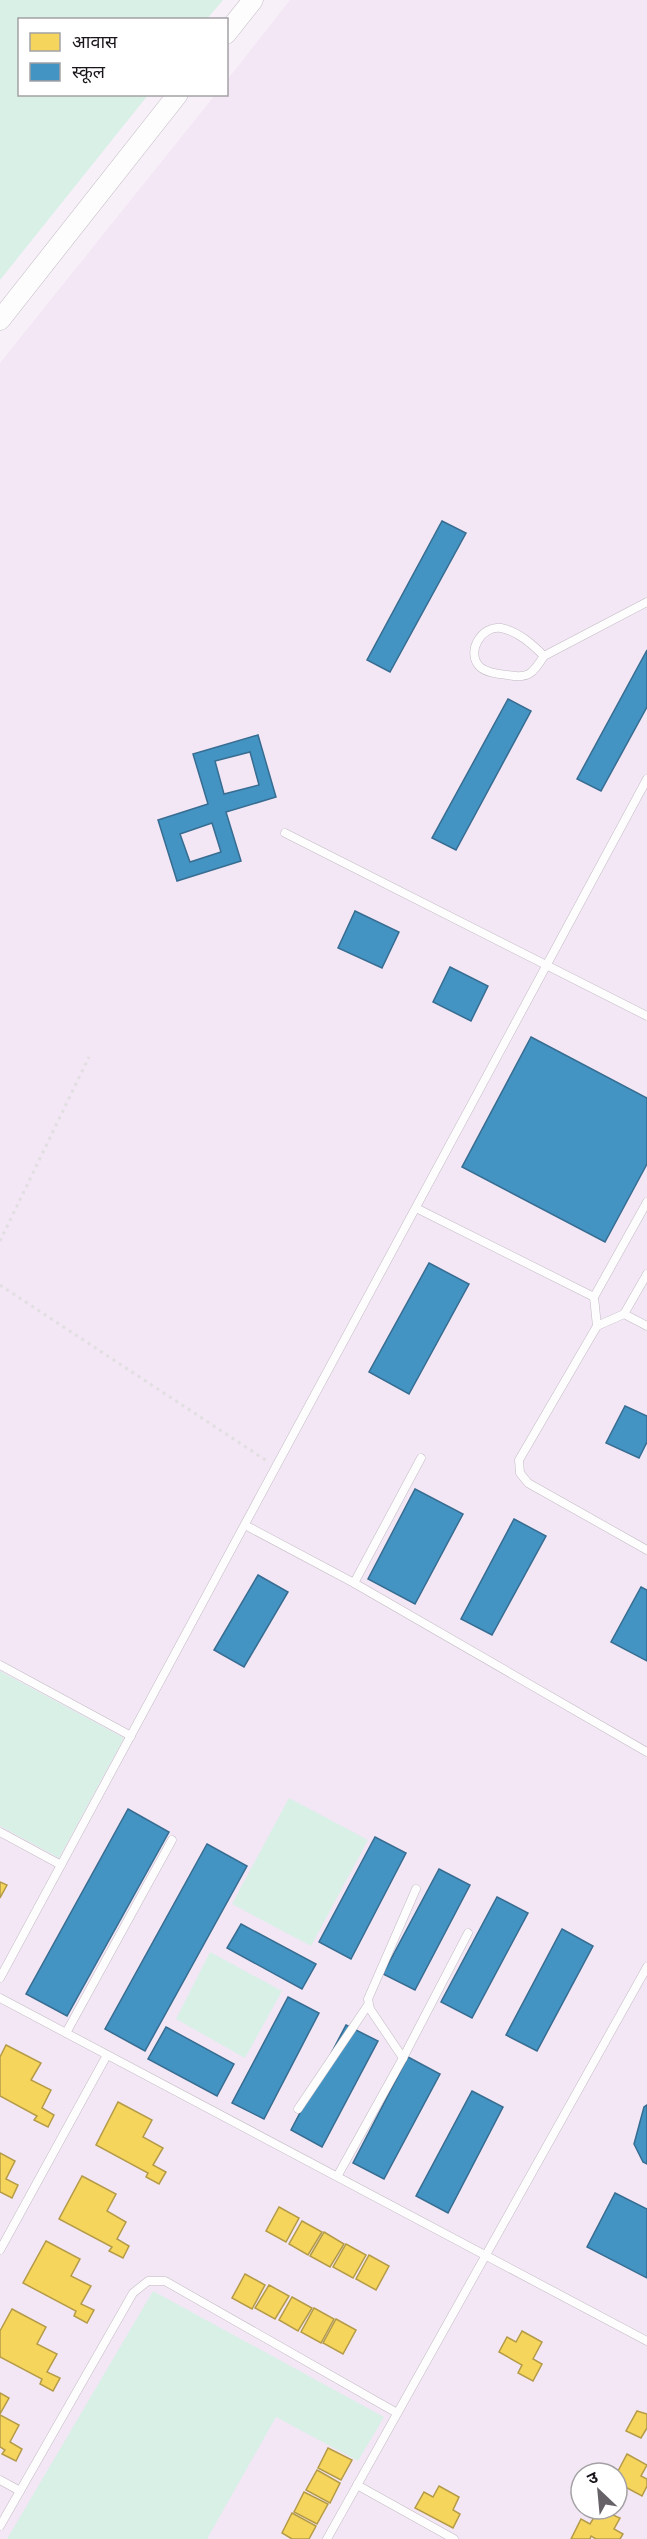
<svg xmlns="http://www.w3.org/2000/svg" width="647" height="2539" font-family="Mulish,'Noto Sans Devanagari',sans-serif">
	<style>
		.built { fill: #f3e6f5; fill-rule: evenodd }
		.green { fill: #d9f0e7 }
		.homes { fill: #f6d55c; stroke: #b49b48; stroke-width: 1.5 }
		.schools { fill: #4393c3; stroke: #376d91; stroke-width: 1.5; fill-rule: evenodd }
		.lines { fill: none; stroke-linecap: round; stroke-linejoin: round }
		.service-casing { stroke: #c1bbc2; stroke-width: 9 }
		.tertiary-casing { stroke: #c1bbc2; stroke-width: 21 }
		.path { stroke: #e1dfe1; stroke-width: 3; stroke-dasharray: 3 4.5; stroke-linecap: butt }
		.service { stroke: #fefdfe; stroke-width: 8 }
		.tertiary { stroke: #fefdfe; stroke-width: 20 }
	</style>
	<rect width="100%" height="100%" fill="#f7f0f8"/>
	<path class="built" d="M290,0H647V2539H0V363L215,95L226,94L227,80ZM581,2473H617V2509H581Z"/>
	<g class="green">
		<polygon points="0,0 223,0 207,19 20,20 20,94 148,95 0,280"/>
		<polygon points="0,1671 124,1738 59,1858 0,1826"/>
		<polygon points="289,1798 368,1840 311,1946 232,1904"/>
		<polygon points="210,1952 282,1991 245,2058 176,2019"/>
		<polygon points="153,2291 384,2417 358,2461 276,2417 207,2539 7,2539"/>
	</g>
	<g class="homes">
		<polygon points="0,1882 7,1885 0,1898"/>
		<polygon points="6,2045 41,2063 31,2080 51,2090 42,2108 54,2115 48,2127 34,2120 37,2116 0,2096 0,2057"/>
		<polygon points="118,2102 152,2120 143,2137 163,2148 153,2165 166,2172 159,2184 146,2177 148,2173 96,2145"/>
		<polygon points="0,2153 15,2161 6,2179 18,2185 12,2198 0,2192"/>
		<polygon points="82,2176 116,2194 107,2211 126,2222 117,2239 129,2246 123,2258 109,2251 112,2247 59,2219"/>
		<polygon points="279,2207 299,2218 286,2242 266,2231"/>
		<polygon points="302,2221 322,2232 308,2255 289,2244"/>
		<polygon points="324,2232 344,2244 330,2267 310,2256"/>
		<polygon points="46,2241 80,2259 71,2276 91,2286 81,2304 94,2310 87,2323 74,2316 76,2311 23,2283"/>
		<polygon points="346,2244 366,2255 353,2278 333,2267"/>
		<polygon points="369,2255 389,2266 376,2290 356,2279"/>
		<polygon points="245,2274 265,2285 252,2309 232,2298"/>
		<polygon points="269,2285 289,2296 275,2319 255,2308"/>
		<polygon points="292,2297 312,2308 298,2331 279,2320"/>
		<polygon points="314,2308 334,2319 321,2343 301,2332"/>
		<polygon points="12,2309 46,2327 37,2344 57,2354 47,2372 60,2378 53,2391 40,2384 42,2379 0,2357 0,2331"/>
		<polygon points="336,2319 356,2330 343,2354 323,2343"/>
		<polygon points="522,2331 542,2342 533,2359 542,2364 533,2381 518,2373 522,2365 499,2352 507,2337 516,2342"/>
		<polygon points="0,2393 9,2398 0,2414"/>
		<polygon points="637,2411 647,2414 647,2428 641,2438 626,2431"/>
		<polygon points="0,2415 19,2425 10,2442 22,2449 16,2461 2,2454 5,2450 0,2447"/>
		<polygon points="328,2448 352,2460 341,2480 318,2468"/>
		<polygon points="627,2454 647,2465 641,2476 647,2479 647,2486 642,2496 618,2483 617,2485 617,2473 605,2473 608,2466 618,2471"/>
		<polygon points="317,2470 340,2483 330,2503 306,2490"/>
		<polygon points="439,2486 459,2497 453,2510 460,2514 453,2528 415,2508 424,2492 433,2497"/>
		<polygon points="304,2492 328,2504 317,2524 294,2512"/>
		<polygon points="599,2509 620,2518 614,2529 623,2534 620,2539 596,2539 591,2536 590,2539 571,2539 581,2519 590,2524"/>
		<polygon points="292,2513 316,2526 309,2539 292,2539 282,2533"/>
	</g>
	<g class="schools">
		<polygon points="442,521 466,533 390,672 367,660"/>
		<polygon points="647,650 647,707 601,791 577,779"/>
		<polygon points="508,699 531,711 456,850 432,838"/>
		<path d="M258,735L276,797L226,812L241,861L177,881L158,820L208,804L193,754ZM250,752L259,785L224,794L215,761ZM212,823L221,852L190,862L180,834Z"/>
		<polygon points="355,911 399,932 382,968 338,948"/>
		<polygon points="450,967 488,986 471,1021 433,1002"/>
		<polygon points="531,1037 647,1098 647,1164 605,1242 462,1167"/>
		<polygon points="429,1263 469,1284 409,1394 369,1372"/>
		<polygon points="625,1406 647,1416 647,1442 639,1458 606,1443"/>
		<polygon points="415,1489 463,1514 415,1604 368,1579"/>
		<polygon points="514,1519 546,1536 492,1635 461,1619"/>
		<polygon points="258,1575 288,1592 244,1667 214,1650"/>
		<polygon points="641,1587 647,1590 647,1661 611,1642"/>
		<polygon points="128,1809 169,1832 67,2016 26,1994"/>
		<polygon points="375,1837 406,1853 351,1959 319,1942"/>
		<polygon points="207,1844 247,1866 145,2051 105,2029"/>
		<polygon points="439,1869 470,1885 415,1990 383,1974"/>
		<polygon points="497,1897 528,1913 472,2018 441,2002"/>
		<polygon points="241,1924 316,1964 302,1989 227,1948"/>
		<polygon points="562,1929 593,1946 537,2051 506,2035"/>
		<polygon points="288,1997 319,2013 264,2119 232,2103"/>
		<polygon points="346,2025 378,2041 322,2147 291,2130"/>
		<polygon points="166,2027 234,2064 217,2096 148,2059"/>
		<polygon points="408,2057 440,2074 384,2179 353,2163"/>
		<polygon points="472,2091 503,2107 448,2213 416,2196"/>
		<polygon points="647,2105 647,2164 643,2162 634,2144 644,2107"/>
		<polygon points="615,2193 647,2209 647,2278 587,2247"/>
	</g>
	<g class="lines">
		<defs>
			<g id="service">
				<path d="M544,656C532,674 529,679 507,675C498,674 487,673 480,667C465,652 482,625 501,628C518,631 533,645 544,656L647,602"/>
				<polyline points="285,833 647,1016"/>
				<polyline points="647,1202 594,1297 597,1326 519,1460 520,1473 528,1483 647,1550"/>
				<polyline points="416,1208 594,1297"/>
				<polyline points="624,1314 647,1326"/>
				<polyline points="597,1326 624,1314 647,1274"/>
				<polyline points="245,1525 354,1583 647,1752"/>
				<polyline points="354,1583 421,1458"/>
				<polyline points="0,1665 131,1736"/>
				<polyline points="0,1832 61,1865"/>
				<polyline points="0,1978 647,779"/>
				<polyline points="0,1998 647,2341"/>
				<polyline points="66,2033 172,1840"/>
				<polyline points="403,2058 370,2009 368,1999 416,1889"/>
				<polyline points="298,2109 368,2005"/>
				<polyline points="338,2175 403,2058 468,1933"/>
				<polyline points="0,2250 107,2055"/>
				<polyline points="0,2480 20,2491"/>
				<polyline points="357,2485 454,2539"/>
				<polyline points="0,2526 133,2293 148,2281 165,2281 397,2413"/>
				<polyline points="327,2539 647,1967"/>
			</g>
			<g id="tertiary">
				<polyline points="226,34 253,0"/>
				<polyline points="0,320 178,94"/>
			</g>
		</defs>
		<use href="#service" class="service-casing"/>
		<use href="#tertiary" class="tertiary-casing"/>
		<g class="path">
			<polyline points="0,1241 89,1057"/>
			<polyline points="0,1285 267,1461"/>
		</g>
		<use href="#service" class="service"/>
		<use href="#tertiary" class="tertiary"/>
	</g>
	<rect x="18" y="18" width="210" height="78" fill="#ffffff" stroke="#a3a1a4" stroke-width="1.5"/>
	<rect x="30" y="33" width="30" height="18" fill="#f6d55c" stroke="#a3a1a4" stroke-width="1.5"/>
	<text x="72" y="48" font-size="18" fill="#1a151b">आवास</text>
	<rect x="30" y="63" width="30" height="18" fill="#4393c3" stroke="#a3a1a4" stroke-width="1.5"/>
	<text x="72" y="78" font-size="18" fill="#1a151b">स्कूल</text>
	<g transform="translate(599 2491) rotate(334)"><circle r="28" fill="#ffffff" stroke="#a3a1a4" stroke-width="1.5"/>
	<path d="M0-4.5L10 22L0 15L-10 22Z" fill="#676268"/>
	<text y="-9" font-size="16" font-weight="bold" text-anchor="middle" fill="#1a151b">उ</text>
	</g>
</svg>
